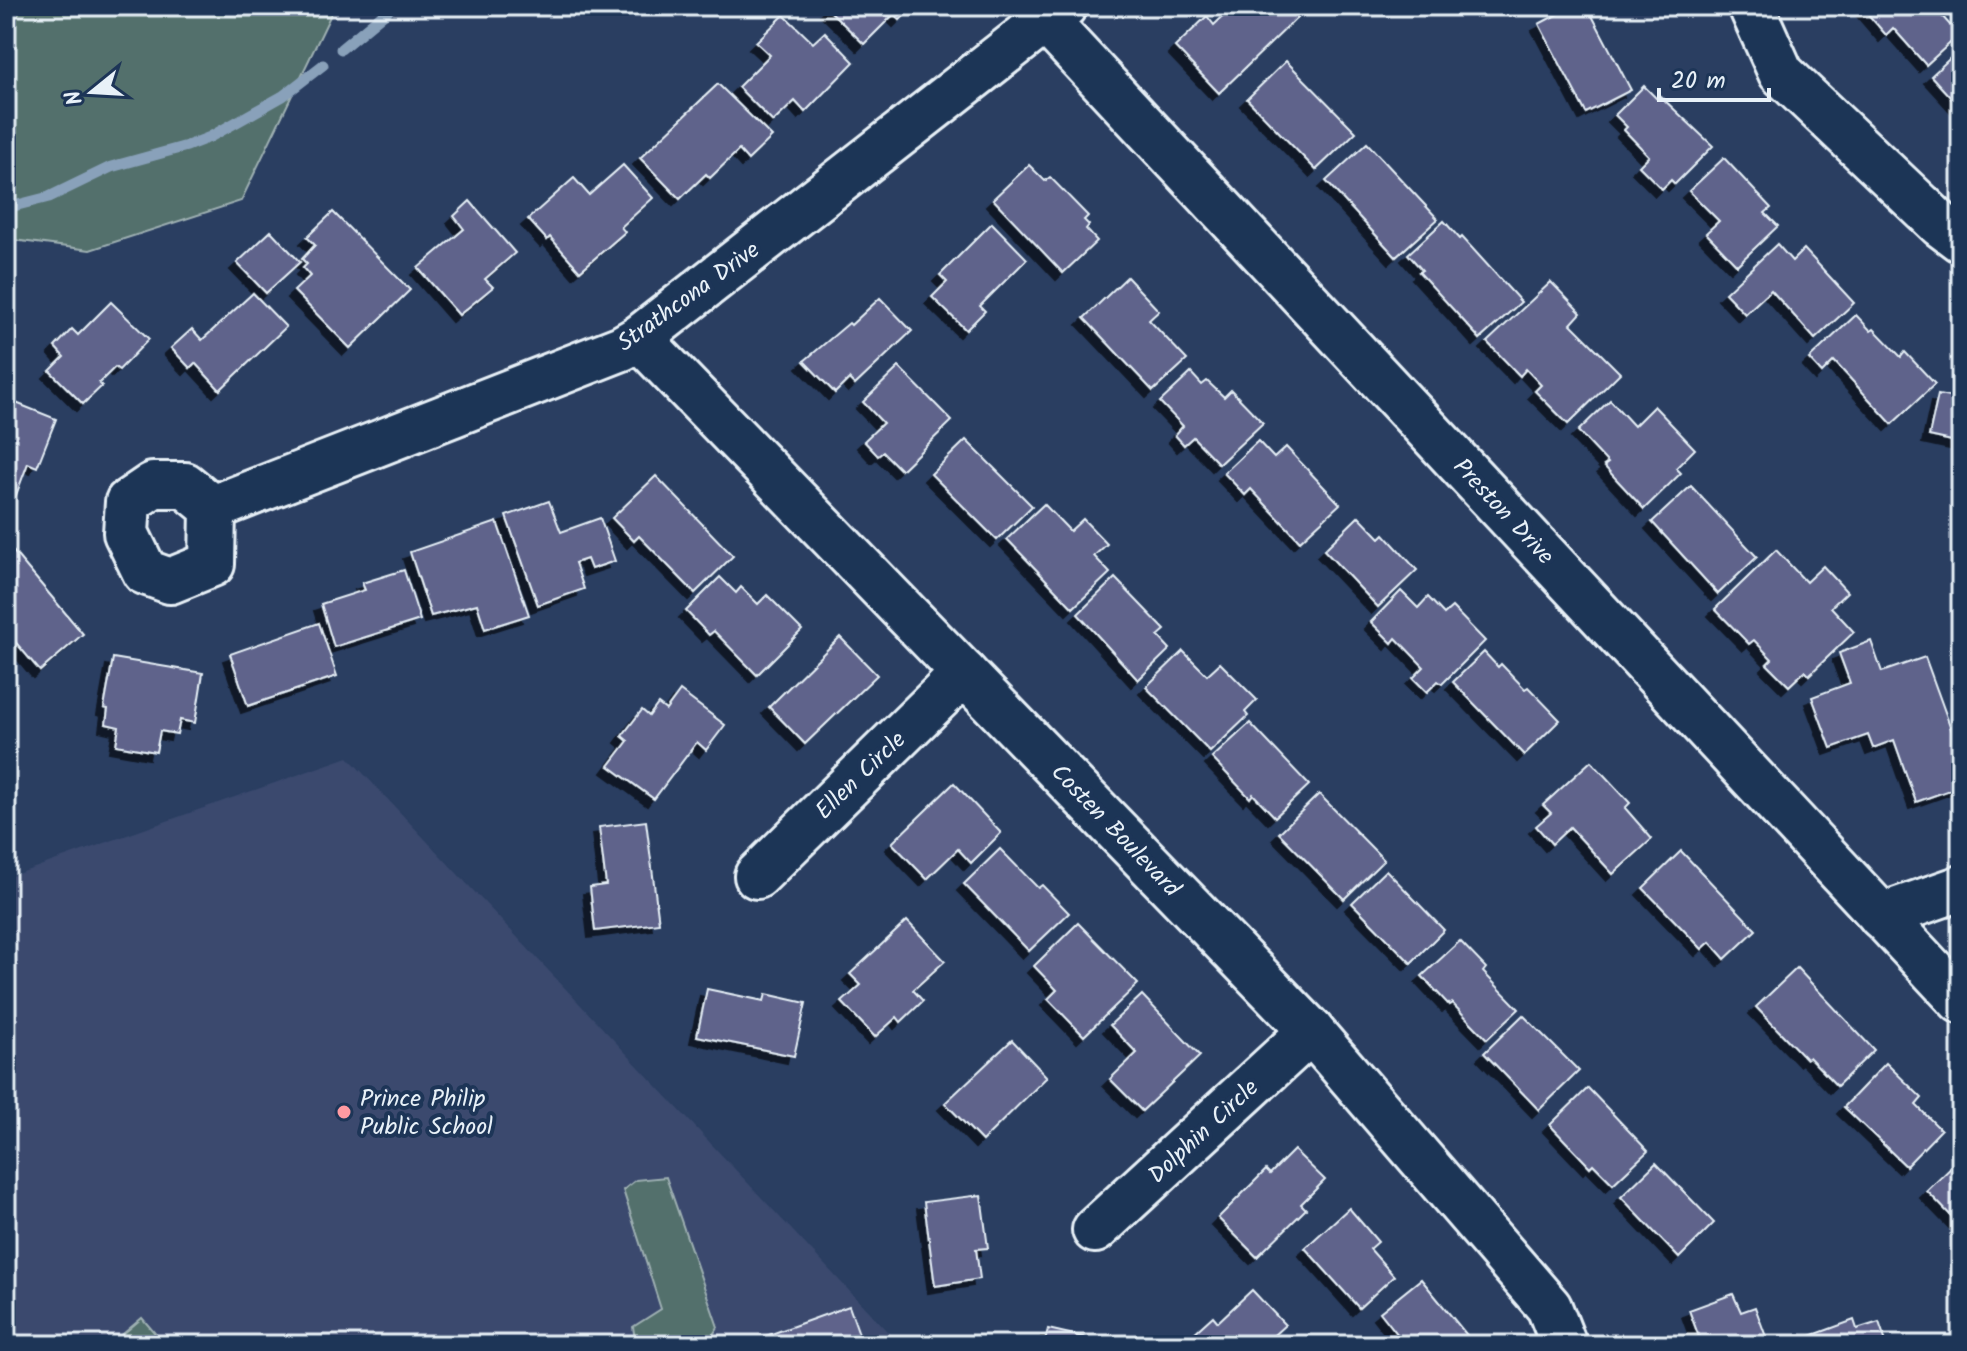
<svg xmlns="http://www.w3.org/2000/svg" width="1967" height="1351" font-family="Kalam,sans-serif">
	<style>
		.built { fill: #3a496e }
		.green { fill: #536f6c; stroke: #9eb0b2; stroke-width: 2 }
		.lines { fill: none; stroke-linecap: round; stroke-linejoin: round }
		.stream { stroke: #89a1ba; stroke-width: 11 }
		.building { fill: #5e648b; stroke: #e8f1f8; stroke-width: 2; filter: url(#shadow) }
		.minor-casing { stroke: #e8f1f8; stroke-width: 50 }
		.minor { stroke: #1d3557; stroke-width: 44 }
		.poi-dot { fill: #ff9aa2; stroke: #1d3557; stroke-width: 3 }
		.labels { text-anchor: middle; stroke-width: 8; stroke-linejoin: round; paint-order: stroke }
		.street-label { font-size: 24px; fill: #e8f1f8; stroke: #1d3557 }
		.poi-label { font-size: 24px; fill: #e8f1f8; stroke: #1d3557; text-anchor: start }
	</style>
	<defs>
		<filter id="shadow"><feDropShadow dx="-7" dy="7" stdDeviation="0" flood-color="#0009"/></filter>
	</defs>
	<rect width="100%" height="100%" fill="#2a3e61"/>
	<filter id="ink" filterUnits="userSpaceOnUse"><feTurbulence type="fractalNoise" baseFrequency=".0125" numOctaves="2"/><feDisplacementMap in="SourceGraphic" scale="16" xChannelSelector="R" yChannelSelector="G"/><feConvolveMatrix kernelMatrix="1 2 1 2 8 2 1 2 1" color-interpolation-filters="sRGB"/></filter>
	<g filter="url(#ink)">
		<polygon class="built" points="348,757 900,1345 6,1345 6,878"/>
		<g class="green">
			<polygon points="6,6 342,6 332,12 241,201 90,250 6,239"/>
			<polygon points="666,1177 718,1327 710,1339 694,1345 636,1345 633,1327 661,1309 623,1190 636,1180"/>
			<polygon points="142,1318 165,1345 110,1345"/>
		</g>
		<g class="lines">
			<g class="stream">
				<polyline points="341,49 393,6"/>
				<polyline points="6,208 49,197 111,167 187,146 210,137 283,96 323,65"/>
			</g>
		</g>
		<g class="building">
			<polygon points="829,6 914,6 900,20 894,14 864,44 827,8"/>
			<polygon points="1234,6 1290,6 1299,16 1219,93 1175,47 1207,16 1214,25"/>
			<polygon points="1573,6 1587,6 1631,90 1586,113 1539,24"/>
			<polygon points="1861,6 1933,6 1959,35 1926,65 1893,28 1886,35"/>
			<polygon points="784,15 813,43 825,32 854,62 805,112 795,101 773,122 738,87 770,55 756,42"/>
			<polygon points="1961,48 1961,109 1931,76"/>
			<polygon points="1286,61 1356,132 1316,170 1247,99"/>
			<polygon points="718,84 772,137 748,160 739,150 710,178 706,174 680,199 640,158"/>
			<polygon points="1644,86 1657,99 1660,96 1713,146 1675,184 1671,180 1662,189 1639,166 1649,156 1624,130 1627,127 1615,115"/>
			<polygon points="1367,143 1438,219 1396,257 1326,181"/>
			<polygon points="1724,158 1771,208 1765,213 1778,226 1737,265 1706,233 1719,221 1689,191"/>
			<polygon points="623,165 653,198 621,227 625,232 580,271 550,237 547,240 528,219 574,178 589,195"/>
			<polygon points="1029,165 1045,181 1050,177 1088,216 1084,220 1089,225 1086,229 1097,241 1063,273 993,199"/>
			<polygon points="470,201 515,253 485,279 493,287 459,315 418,268 464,229 454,216"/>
			<polygon points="333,212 410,290 350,348 294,291 310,276 303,268 307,264 302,259 315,245 307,237"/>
			<polygon points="1444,221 1460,239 1462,237 1521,302 1480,339 1419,272 1422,270 1408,254"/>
			<polygon points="992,223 1027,259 980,306 985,311 966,330 932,297 947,282 940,275"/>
			<polygon points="271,231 300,262 266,293 237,263"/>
			<polygon points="1777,244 1792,261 1804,249 1854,303 1815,339 1771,290 1745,314 1725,293"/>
			<polygon points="1127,277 1159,311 1149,320 1187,360 1153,391 1084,318"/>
			<polygon points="1551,282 1581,313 1571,324 1620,373 1568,424 1535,391 1541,385 1526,369 1520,376 1487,342"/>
			<polygon points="253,293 286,327 220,390 195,363 190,368 171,348 192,329 202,340"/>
			<polygon points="880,298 912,331 855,385 849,379 835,393 804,361 849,323 851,325"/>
			<polygon points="111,302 149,339 119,370 115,367 99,383 102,386 83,404 50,371 64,357 55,347 72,329 78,335"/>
			<polygon points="1856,315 1871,331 1874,329 1901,357 1905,352 1935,384 1892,424 1834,361 1822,373 1809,359"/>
			<polygon points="899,367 952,421 901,470 883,452 878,456 864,441 883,423 863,402"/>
			<polygon points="1191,373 1202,385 1207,381 1224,397 1231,390 1263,423 1219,464 1193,437 1184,445 1175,435 1183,426 1160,402"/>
			<polygon points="1938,395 1961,399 1961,443 1929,436"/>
			<polygon points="6,399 56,419 37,467 28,463 16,495 9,493 6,501"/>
			<polygon points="1610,400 1634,426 1654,406 1695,449 1676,468 1681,473 1644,509 1604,466 1608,463 1578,431"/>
			<polygon points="966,440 1032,506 997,540 931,474"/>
			<polygon points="1258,441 1274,458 1286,447 1340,504 1300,541 1251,489 1245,495 1224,473"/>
			<polygon points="656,476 733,556 695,593 639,536 634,541 612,518"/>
			<polygon points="1691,486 1757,557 1718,594 1652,522"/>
			<polygon points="549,501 561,532 600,518 615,561 591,569 587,559 575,563 584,589 538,605 506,516"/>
			<polygon points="1044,504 1070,531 1083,519 1107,544 1094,556 1110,573 1073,608 1007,539"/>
			<polygon points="1359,516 1380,538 1384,534 1417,570 1378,607 1324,550"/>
			<polygon points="497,522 529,615 485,629 477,604 431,616 410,552"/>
			<polygon points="1776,550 1806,582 1823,566 1847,592 1831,607 1854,632 1809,675 1805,671 1789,686 1767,664 1772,659 1754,640 1749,644 1715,609"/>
			<polygon points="13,551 83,634 40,671 6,631 6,557"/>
			<polygon points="404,570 420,620 334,647 321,604 365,590 362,583"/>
			<polygon points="720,577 736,593 741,587 758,604 767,595 802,630 757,675 714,631 709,635 686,611"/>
			<polygon points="1115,578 1165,630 1158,636 1170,649 1138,680 1078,614"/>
			<polygon points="1401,591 1418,608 1428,597 1444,614 1452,607 1485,641 1442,684 1438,681 1427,692 1413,678 1424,667 1396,638 1392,643 1371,622"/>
			<polygon points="319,623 337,676 248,706 230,654"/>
			<polygon points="840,637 877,675 805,744 769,707"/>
			<polygon points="1871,641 1882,672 1925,657 1961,756 1961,786 1916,802 1894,740 1873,748 1868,735 1831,748 1812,697 1850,683 1839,653"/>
			<polygon points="1183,651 1207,675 1220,663 1257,700 1245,712 1248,716 1210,752 1146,687"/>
			<polygon points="1484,652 1498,667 1501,664 1525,689 1528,687 1560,720 1524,755 1453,682"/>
			<polygon points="113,658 203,673 195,723 180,720 177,734 160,731 156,752 116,745 119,727 106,724 108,709 104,708"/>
			<polygon points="680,691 725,725 706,750 697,742 654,799 609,766 628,741 622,736 642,710 649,716 658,704 666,710"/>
			<polygon points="1250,723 1309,785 1275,817 1253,794 1250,798 1212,758"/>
			<polygon points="1591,761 1630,803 1625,808 1652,839 1613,874 1570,827 1552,844 1536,826 1551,813 1543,805"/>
			<polygon points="954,783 1001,833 971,863 958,849 927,879 892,843"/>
			<polygon points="1319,794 1384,860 1344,899 1279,833"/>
			<polygon points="646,821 659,923 595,931 590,887 606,885 599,827"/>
			<polygon points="1000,849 1038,888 1042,885 1069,913 1029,951 964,884"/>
			<polygon points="1681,851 1756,930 1725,959 1710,942 1702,949 1643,888"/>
			<polygon points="1386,870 1444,930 1411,963 1352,903"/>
			<polygon points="907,921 945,961 913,990 923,1001 901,1022 897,1017 875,1037 842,1002 861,985 850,974"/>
			<polygon points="1078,923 1138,984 1084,1036 1048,999 1057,990 1034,966"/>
			<polygon points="1460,941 1486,968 1483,972 1519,1009 1487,1039 1452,1003 1449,1005 1422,976"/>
			<polygon points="1797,968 1874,1050 1837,1086 1809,1057 1806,1059 1756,1007"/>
			<polygon points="707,989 764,1001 766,994 806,1003 794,1056 697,1036"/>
			<polygon points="1142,995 1200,1056 1142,1111 1110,1079 1137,1053 1110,1025"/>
			<polygon points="1523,1015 1579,1071 1539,1110 1484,1053"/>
			<polygon points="1012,1040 1047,1077 982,1141 945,1103"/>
			<polygon points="1886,1063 1922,1098 1916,1105 1941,1130 1906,1166 1844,1107"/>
			<polygon points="1588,1088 1648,1151 1613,1184 1593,1164 1590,1167 1550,1125"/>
			<polygon points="1294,1150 1325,1180 1301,1204 1306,1209 1257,1257 1218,1218 1266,1170 1270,1174"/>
			<polygon points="1961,1158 1961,1226 1927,1191"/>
			<polygon points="1656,1163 1714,1223 1679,1258 1621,1197"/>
			<polygon points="981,1195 988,1248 976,1249 980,1279 935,1286 924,1202"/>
			<polygon points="1349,1208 1378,1242 1370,1249 1394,1276 1359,1308 1305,1248"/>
			<polygon points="1421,1279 1475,1345 1406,1345 1380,1312"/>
			<polygon points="1252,1290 1285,1325 1263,1345 1181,1345 1213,1316 1218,1322"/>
			<polygon points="1733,1294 1741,1312 1755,1307 1769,1345 1702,1345 1689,1310"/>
			<polygon points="849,1306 863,1345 741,1345"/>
			<polygon points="1854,1320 1857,1329 1879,1322 1887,1345 1786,1345"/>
			<polygon points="1048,1329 1118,1345 1044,1345"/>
		</g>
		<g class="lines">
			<defs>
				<g id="minor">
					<polyline points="1751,6 1781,73 1941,225 1961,240"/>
					<polyline points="1046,21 1961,1001"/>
					<polyline points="639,338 1311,1031 1549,1307 1564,1345"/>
					<polyline points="213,508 212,564 170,581 145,572 126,533 128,502 153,485 185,485 213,508 622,348 639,338 1064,6"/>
					<polyline points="757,876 964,673"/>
					<polyline points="1881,916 1961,888"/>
					<polyline points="1095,1230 1311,1031"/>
				</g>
			</defs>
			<use href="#minor" class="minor-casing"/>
			<use href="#minor" class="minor"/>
		</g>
	</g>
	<circle class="poi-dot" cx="344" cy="1112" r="8"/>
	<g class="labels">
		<g class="street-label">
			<text transform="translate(688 296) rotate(-36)" y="8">Strathcona Drive</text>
			<text transform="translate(1504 511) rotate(47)" y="8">Preston Drive</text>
			<text transform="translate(860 775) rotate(-44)" y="8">Ellen Circle</text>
			<text transform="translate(1116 830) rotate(46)" y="8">Costen Boulevard</text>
			<text transform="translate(1203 1131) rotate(-43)" y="8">Dolphin Circle</text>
		</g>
		<g class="poi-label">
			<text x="360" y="1106">Prince Philip<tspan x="360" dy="28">Public School</tspan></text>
		</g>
	</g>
	<rect width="1967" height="1351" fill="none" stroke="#1d3557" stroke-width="32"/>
	<rect x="16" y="16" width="1935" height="1319" fill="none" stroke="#e8f1f8" stroke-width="3" filter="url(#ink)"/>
	<g transform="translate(92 92) rotate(252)" stroke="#1d3557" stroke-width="6" paint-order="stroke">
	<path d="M0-6L14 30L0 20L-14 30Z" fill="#e8f1f8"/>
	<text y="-12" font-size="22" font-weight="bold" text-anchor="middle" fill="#e8f1f8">N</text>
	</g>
	<path d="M1659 88v12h110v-12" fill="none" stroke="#e8f1f8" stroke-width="4"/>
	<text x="1671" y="88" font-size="24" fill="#e8f1f8" stroke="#1d3557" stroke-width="6" paint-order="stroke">20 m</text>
</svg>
